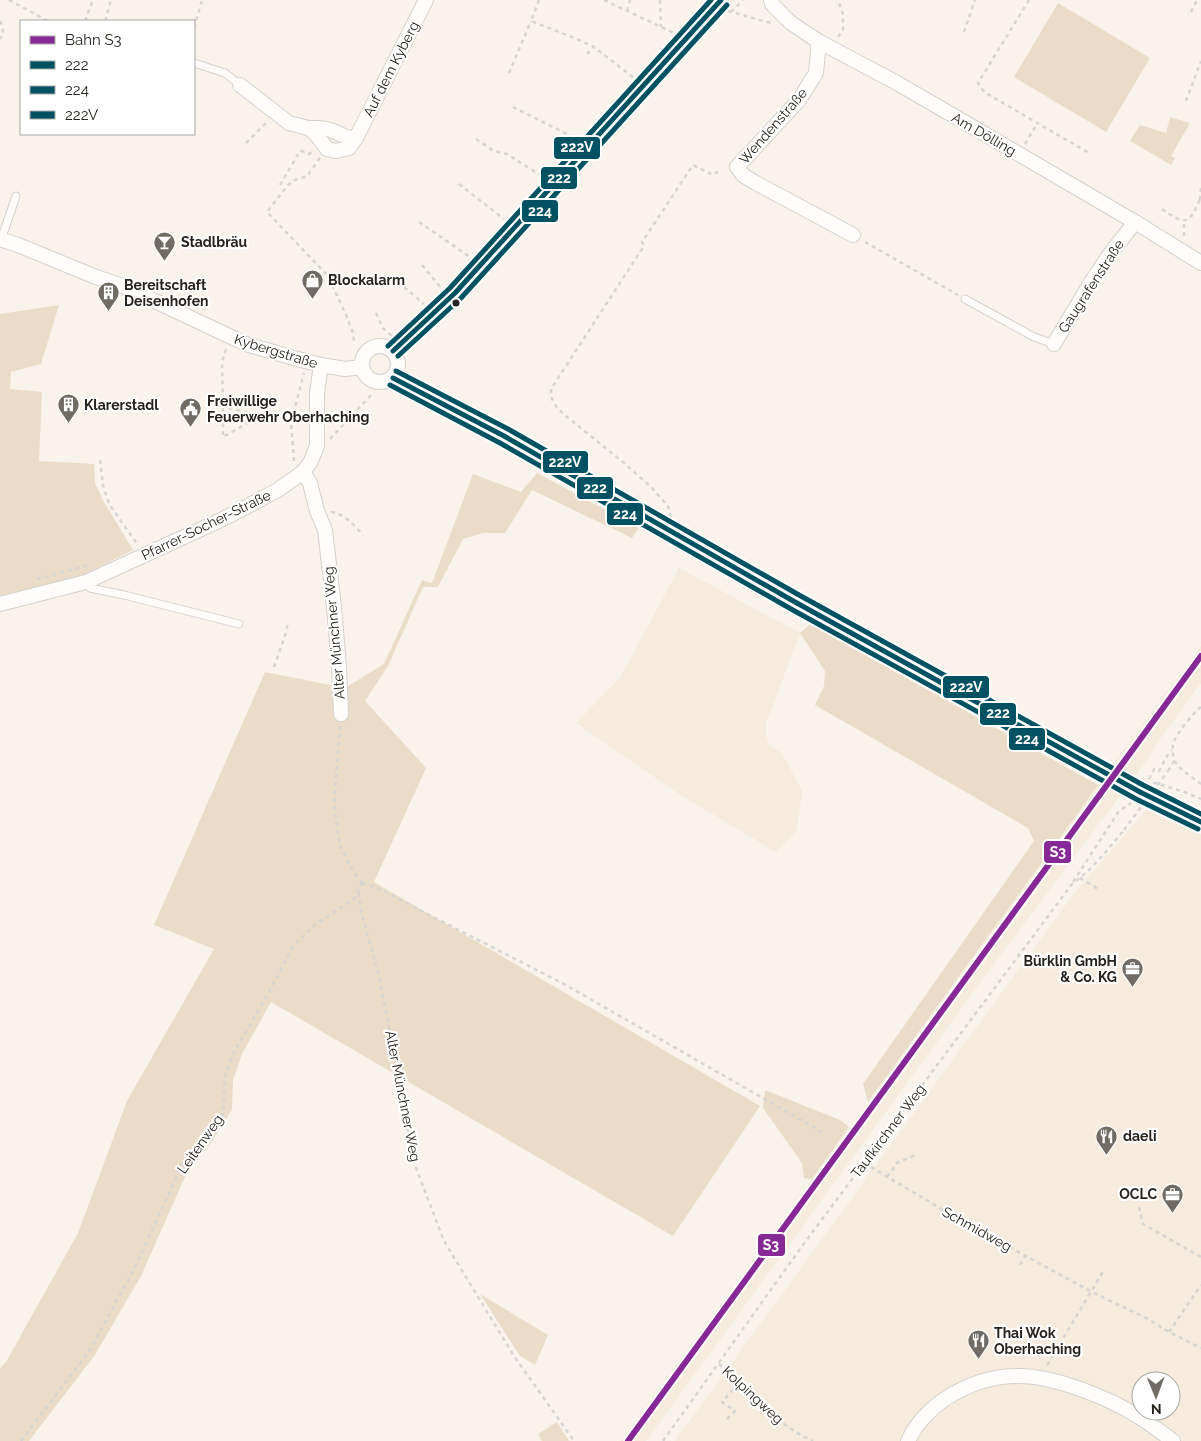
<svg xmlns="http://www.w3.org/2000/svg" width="1201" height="1441" font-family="Raleway,sans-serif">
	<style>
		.built { fill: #f6ebdc; fill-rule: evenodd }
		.green { fill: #ebdcc9 }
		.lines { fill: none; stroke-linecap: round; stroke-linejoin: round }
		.service-casing { stroke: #d5d1cb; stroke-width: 9 }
		.minor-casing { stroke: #d5d1cb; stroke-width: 16 }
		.path { stroke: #d7d5d2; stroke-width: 2.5; stroke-dasharray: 4 4; stroke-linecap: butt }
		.service { stroke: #fefdfc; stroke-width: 7 }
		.minor { stroke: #fefdfc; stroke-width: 14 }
		.path-bridge { stroke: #d7d5d2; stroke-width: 2.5; stroke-dasharray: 4 4; stroke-linecap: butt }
		.bus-1-casing { stroke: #fff; stroke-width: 9 }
		.bus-2-casing { stroke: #fff; stroke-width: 9 }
		.bus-3-casing { stroke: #fff; stroke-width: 9 }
		.bus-1 { stroke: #005262; stroke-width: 5 }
		.bus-2 { stroke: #005262; stroke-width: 5 }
		.bus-3 { stroke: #005262; stroke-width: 5 }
		.rail-1-casing { stroke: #fff; stroke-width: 10 }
		.rail-1 { stroke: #862996; stroke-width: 6 }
		.bus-dot { fill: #26221d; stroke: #fff; stroke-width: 2 }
		.labels { text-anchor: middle; stroke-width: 4.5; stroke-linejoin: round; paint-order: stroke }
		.street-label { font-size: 14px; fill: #26221d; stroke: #fff }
		.poi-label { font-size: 14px; font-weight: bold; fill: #26221d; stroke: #fff; text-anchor: start }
		.line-badge { stroke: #fff; stroke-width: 2 }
		.badge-label { font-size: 14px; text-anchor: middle; font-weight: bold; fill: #fff }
	</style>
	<rect width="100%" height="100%" fill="#f9f3ec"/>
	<g class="built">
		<polygon points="679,568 800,633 766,724 766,735 770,746 782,753 802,791 797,830 776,852 682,796 576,723 620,678"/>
		<polygon points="1201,646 1201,683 1152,750 1154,751 1103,819 1102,819 988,972 646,1441 621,1441 970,963 1057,840"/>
		<path d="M1146,810L1201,835V1441H675L1075,892ZM1141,1381H1171V1411H1141Z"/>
	</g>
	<g class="green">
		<polygon points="1058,3 1150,58 1106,132 1014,77"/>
		<polygon points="1170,117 1190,123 1171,156 1175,158 1171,165 1130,141 1140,125 1166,133"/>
		<polygon points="59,305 41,364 11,372 10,389 42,392 39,461 94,464 95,483 104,502 133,550 81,576 0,597 0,314"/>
		<polygon points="537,473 639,528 632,538 532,490 505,533 483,533 463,539 438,587 423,587 388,666 365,701 426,768 374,882 760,1106 673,1236 271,1002 242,1054 233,1080 232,1110 211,1143 189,1168 141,1276 95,1355 29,1441 0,1441 0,1369 6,1362 78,1233 127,1101 214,949 154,925 265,672 345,688 384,664 422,580 432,583 473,474 521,492"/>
		<polygon points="810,624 1098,785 868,1102 863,1084 1034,841 1028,828 815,705 824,686 825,671 800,633"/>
		<polygon points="765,1090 840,1120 849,1127 812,1179 804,1178 802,1163 763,1108"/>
		<polygon points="480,1294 548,1335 535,1365 520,1356"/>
		<polygon points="557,1422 569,1441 542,1441 538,1434"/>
	</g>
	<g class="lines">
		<defs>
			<g id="service">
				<polyline points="194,63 225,73 240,85"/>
				<polyline points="1,240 16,196"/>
				<polyline points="965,299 1034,337 1054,344"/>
				<polyline points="86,582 90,588 124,595 239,624"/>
			</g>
			<g id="minor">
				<polyline points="771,0 772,4 791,23 818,41 897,83 947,112 1135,222 1201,263"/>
				<polyline points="818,41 818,52 816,73 799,100 737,167 744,176 756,183 853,235"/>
				<polyline points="240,85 289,123 308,128 315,133 327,149 336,151 349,148 356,138 426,0"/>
				<path d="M308,128C316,128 325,127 333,131C344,135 343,138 356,138"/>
				<polyline points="0,239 18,245 96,277 123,286 246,344 294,358 321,365 345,369 362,367"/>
				<polyline points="1054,344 1090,284 1110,254 1135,222"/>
				<circle cx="380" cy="364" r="18"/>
				<polyline points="393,351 455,293 721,0"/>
				<polyline points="393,378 463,414 504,436 795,602 1140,792 1201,822"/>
				<polyline points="303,472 310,483 317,511 325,530 334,607 339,666 341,714"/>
				<polyline points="0,604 86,582 223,519 278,490 303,472 311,461 317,446 317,393 321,365"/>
				<path d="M908,1441C917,1421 936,1403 955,1393C973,1383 996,1376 1017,1376C1053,1375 1109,1398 1139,1417C1151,1424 1162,1433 1173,1441"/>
			</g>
		</defs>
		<use href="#service" class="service-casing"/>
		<use href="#minor" class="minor-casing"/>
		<g class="path">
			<polyline points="9,0 48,21"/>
			<polyline points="539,0 531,21 572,37 594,47 634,78"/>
			<polyline points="604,0 674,33"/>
			<polyline points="660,0 661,27"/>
			<polyline points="1029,0 978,83 984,92 1089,153"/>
			<polyline points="627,11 630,0"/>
			<polyline points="728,11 771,23"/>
			<polyline points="731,12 743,0"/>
			<polyline points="1191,12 1197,0"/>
			<path d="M0,21C4,28 4,33 0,39"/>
			<polyline points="85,21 93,0"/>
			<polyline points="106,21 106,18 111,0"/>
			<polyline points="194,28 202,0"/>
			<polyline points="964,32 975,0"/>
			<polyline points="838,37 843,30 843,14 838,0"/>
			<polyline points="587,54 594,47"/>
			<polyline points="509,73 531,21"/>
			<polyline points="1186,101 1201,61"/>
			<polyline points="513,107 577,139"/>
			<polyline points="476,139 494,151 507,154 543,177"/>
			<polyline points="246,143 266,123 268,124"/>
			<polyline points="1025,144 1037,124"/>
			<polyline points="320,158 307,176 295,180 288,185 267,212 328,276 346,315 353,333 354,341"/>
			<polyline points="459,184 504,219"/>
			<polyline points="280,185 300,151 306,152 309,154 313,151"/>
			<polyline points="1201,188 1200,199 1201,201"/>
			<path d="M1162,209C1185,225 1189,226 1200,199"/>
			<polyline points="419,222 470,257"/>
			<polyline points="1184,236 1184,221"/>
			<polyline points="865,242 958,295"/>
			<polyline points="422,265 442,289"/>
			<polyline points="404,287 424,304"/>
			<polyline points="376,313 383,328 392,336"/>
			<polyline points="226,349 222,362 223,407 291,422"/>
			<polyline points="223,407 223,437 260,416"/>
			<polyline points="330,439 372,394"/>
			<polyline points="100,460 103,485 109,504 138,545"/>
			<polyline points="294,461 291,422 304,373"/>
			<path d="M331,512C344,513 355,526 363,535"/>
			<polyline points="671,517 668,506 651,487 624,463 566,416 557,408 552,399 551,389 644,246 642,242 693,165 713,175 720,170"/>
			<polyline points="37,579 82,567 90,564"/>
			<polyline points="274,667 285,636 288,623"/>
			<polyline points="340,726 334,805 340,845 350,866 362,883"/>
			<polyline points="1174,761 1182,770 1201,784"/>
			<path d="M1168,771L1174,761C1173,755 1172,750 1173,744C1176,734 1192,714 1201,707"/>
			<polyline points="1149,779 1154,769 1159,771 1167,756 1172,750"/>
			<polyline points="1153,783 1156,783 1187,793 1201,799"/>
			<polyline points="1080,878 1098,889"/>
			<polyline points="1073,882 1119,811 1131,803"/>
			<polyline points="362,883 375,887 564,984 822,1132"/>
			<polyline points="359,893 361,911 378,973 396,1061 413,1160 444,1241 514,1356 574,1441"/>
			<polyline points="864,1163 967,1224 1092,1292 1148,1319 1169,1332 1201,1348"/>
			<polyline points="887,1177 898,1162 916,1155"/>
			<polyline points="1139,1207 1143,1224 1201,1257"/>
			<polyline points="1020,1265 1025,1256"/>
			<polyline points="1169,1332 1201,1285"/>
			<path d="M719,1364C748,1392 775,1424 813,1441"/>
			<polyline points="1047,1365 1104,1270"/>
			<polyline points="727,1419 735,1411 722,1402 739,1383"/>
			<polyline points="21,1441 90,1350 135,1267 184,1161 207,1138 223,1116 225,1075 234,1052 265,999 294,945 316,924 354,899 362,883"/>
			<path d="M663,1441L800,1249L1072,884C1093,869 1108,849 1124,830"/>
		</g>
		<use href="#service" class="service"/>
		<use href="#minor" class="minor"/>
		<polyline class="path-bridge" points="1124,830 1168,771"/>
		<defs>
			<g id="bus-1">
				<polyline points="393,351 455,293 721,0"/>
				<polyline points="393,378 504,436 795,602 1140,792 1201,822"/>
			</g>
			<g id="bus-2">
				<polyline points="398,356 461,298 727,5"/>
				<polyline points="390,385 500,443 791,609 1136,799 1198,829"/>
			</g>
			<g id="bus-3">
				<polyline points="388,346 450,288 711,0"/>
				<polyline points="396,371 508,429 799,595 1143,785 1201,814"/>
			</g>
		</defs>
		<use href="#bus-1" class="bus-1-casing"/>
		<use href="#bus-2" class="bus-2-casing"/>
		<use href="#bus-3" class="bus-3-casing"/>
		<use href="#bus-1" class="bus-1"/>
		<use href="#bus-2" class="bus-2"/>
		<use href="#bus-3" class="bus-3"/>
		<defs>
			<polyline id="rail-1" points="628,1441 1201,656"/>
		</defs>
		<use href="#rail-1" class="rail-1-casing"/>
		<use href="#rail-1" class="rail-1"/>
	</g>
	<defs>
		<symbol id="bar-pin" viewBox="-11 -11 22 30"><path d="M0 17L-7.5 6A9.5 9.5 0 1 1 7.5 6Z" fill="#706b65" stroke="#fff"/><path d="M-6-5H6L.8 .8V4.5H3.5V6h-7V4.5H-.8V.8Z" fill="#fff"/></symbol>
		<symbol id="shop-pin" viewBox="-11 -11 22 30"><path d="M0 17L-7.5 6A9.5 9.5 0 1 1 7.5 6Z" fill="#706b65" stroke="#fff"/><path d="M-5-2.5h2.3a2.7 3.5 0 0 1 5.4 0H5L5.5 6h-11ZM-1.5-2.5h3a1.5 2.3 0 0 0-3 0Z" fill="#fff"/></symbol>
		<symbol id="building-pin" viewBox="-11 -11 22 30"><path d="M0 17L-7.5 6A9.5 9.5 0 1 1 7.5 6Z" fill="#706b65" stroke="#fff"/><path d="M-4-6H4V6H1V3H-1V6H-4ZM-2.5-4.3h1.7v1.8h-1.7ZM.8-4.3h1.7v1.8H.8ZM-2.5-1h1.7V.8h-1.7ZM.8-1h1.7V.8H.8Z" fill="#fff"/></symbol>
		<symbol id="civic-pin" viewBox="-11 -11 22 30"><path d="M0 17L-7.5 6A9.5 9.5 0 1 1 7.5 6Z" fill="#706b65" stroke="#fff"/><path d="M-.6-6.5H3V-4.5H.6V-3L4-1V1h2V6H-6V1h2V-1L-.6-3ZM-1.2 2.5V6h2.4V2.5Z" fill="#fff"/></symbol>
		<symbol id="office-pin" viewBox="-11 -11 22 30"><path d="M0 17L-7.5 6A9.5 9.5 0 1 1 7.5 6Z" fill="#706b65" stroke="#fff"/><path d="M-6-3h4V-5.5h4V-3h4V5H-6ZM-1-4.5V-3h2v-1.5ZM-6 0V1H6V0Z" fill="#fff"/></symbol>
		<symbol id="restaurant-pin" viewBox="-11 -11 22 30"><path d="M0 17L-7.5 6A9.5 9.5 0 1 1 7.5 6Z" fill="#706b65" stroke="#fff"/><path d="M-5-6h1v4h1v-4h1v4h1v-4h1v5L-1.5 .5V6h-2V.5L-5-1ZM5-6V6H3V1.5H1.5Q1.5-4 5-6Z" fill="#fff"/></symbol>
	</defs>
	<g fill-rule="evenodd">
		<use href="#bar-pin" x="152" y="230" width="25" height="34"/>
		<use href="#shop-pin" x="300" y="268" width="25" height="34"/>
		<use href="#building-pin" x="96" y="280" width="25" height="34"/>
		<use href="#building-pin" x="56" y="392" width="25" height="34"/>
		<use href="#civic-pin" x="178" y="396" width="25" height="34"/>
		<use href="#office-pin" x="1120" y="956" width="25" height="34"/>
		<use href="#restaurant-pin" x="1094" y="1124" width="25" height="34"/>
		<use href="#office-pin" x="1160" y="1182" width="25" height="34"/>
		<use href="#restaurant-pin" x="966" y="1328" width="25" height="34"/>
	</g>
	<circle class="bus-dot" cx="456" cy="303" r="4.5"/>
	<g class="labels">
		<g class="street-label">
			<text transform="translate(391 69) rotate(-63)" y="5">Auf dem Kyberg</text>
			<text transform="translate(773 126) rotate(-49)" y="5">Wendenstraße</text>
			<text transform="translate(984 134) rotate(30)" y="5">Am Dölling</text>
			<text transform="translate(1091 286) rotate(-57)" y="5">Gaugrafenstraße</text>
			<text transform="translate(276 351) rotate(17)" y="5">Kybergstraße</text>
			<text transform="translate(206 525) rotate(-26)" y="5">Pfarrer-Socher-Straße</text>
			<text transform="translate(334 633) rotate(-95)" y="5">Alter Münchner Weg</text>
			<text transform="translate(403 1096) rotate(79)" y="5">Alter Münchner Weg</text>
			<text transform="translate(888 1131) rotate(-53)" y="5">Taufkirchner Weg</text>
			<text transform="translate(200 1144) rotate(-55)" y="5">Leitenweg</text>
			<text transform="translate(977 1229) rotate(29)" y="5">Schmidweg</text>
			<text transform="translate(753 1395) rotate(43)" y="5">Kolpingweg</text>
		</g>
		<g class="poi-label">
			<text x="181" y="247">Stadlbräu</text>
			<text x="328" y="285">Blockalarm</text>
			<text x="124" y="290">Bereitschaft<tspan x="124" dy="16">Deisenhofen</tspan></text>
			<text x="207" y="406">Freiwillige<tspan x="207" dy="16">Feuerwehr Oberhaching</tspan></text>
			<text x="84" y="410">Klarerstadl</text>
			<text x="1117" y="966" text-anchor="end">Bürklin GmbH<tspan x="1117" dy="16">&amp; Co. KG</tspan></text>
			<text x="1123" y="1141">daeli</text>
			<text x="1157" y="1199" text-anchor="end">OCLC</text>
			<text x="994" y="1338">Thai Wok<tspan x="994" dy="16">Oberhaching</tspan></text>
		</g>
	</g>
	<g class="line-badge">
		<rect x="553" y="136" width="48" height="24" rx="5" fill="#005262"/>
		<rect x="540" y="166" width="38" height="24" rx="5" fill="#005262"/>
		<rect x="521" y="199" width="38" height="24" rx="5" fill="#005262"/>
		<rect x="542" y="450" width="47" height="24" rx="5" fill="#005262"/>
		<rect x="576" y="476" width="38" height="24" rx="5" fill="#005262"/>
		<rect x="606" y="502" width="38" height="24" rx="5" fill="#005262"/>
		<rect x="942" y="675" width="48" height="24" rx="5" fill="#005262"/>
		<rect x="979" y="702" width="38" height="24" rx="5" fill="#005262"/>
		<rect x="1008" y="727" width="38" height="24" rx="5" fill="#005262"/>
		<rect x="1043" y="840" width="29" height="24" rx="5" fill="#862996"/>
		<rect x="757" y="1233" width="29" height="24" rx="5" fill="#862996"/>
	</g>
	<g class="badge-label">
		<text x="577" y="152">222V</text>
		<text x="559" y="183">222</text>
		<text x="540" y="216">224</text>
		<text x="565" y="467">222V</text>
		<text x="595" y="493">222</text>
		<text x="625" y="519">224</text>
		<text x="966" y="692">222V</text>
		<text x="998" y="718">222</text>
		<text x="1027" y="744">224</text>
		<text x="1058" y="857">S3</text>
		<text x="771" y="1250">S3</text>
	</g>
	<rect x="20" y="20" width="175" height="115" fill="#ffffff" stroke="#a8a7a5"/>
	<rect x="30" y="36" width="25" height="8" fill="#862996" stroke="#a8a7a5"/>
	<text x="65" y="45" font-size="15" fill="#26221d">Bahn S3</text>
	<rect x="30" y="61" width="25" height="8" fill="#005262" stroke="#a8a7a5"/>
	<text x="65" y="70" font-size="15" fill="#26221d">222</text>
	<rect x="30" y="86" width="25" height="8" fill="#005262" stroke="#a8a7a5"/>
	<text x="65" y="95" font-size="15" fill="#26221d">224</text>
	<rect x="30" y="111" width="25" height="8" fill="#005262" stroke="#a8a7a5"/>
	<text x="65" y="120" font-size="15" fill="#26221d">222V</text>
	<g transform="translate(1156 1396) rotate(179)"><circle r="24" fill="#ffffff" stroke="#a8a7a5"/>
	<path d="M0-4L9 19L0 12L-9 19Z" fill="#706b65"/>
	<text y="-8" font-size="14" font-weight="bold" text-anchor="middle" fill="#26221d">N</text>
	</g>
</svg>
